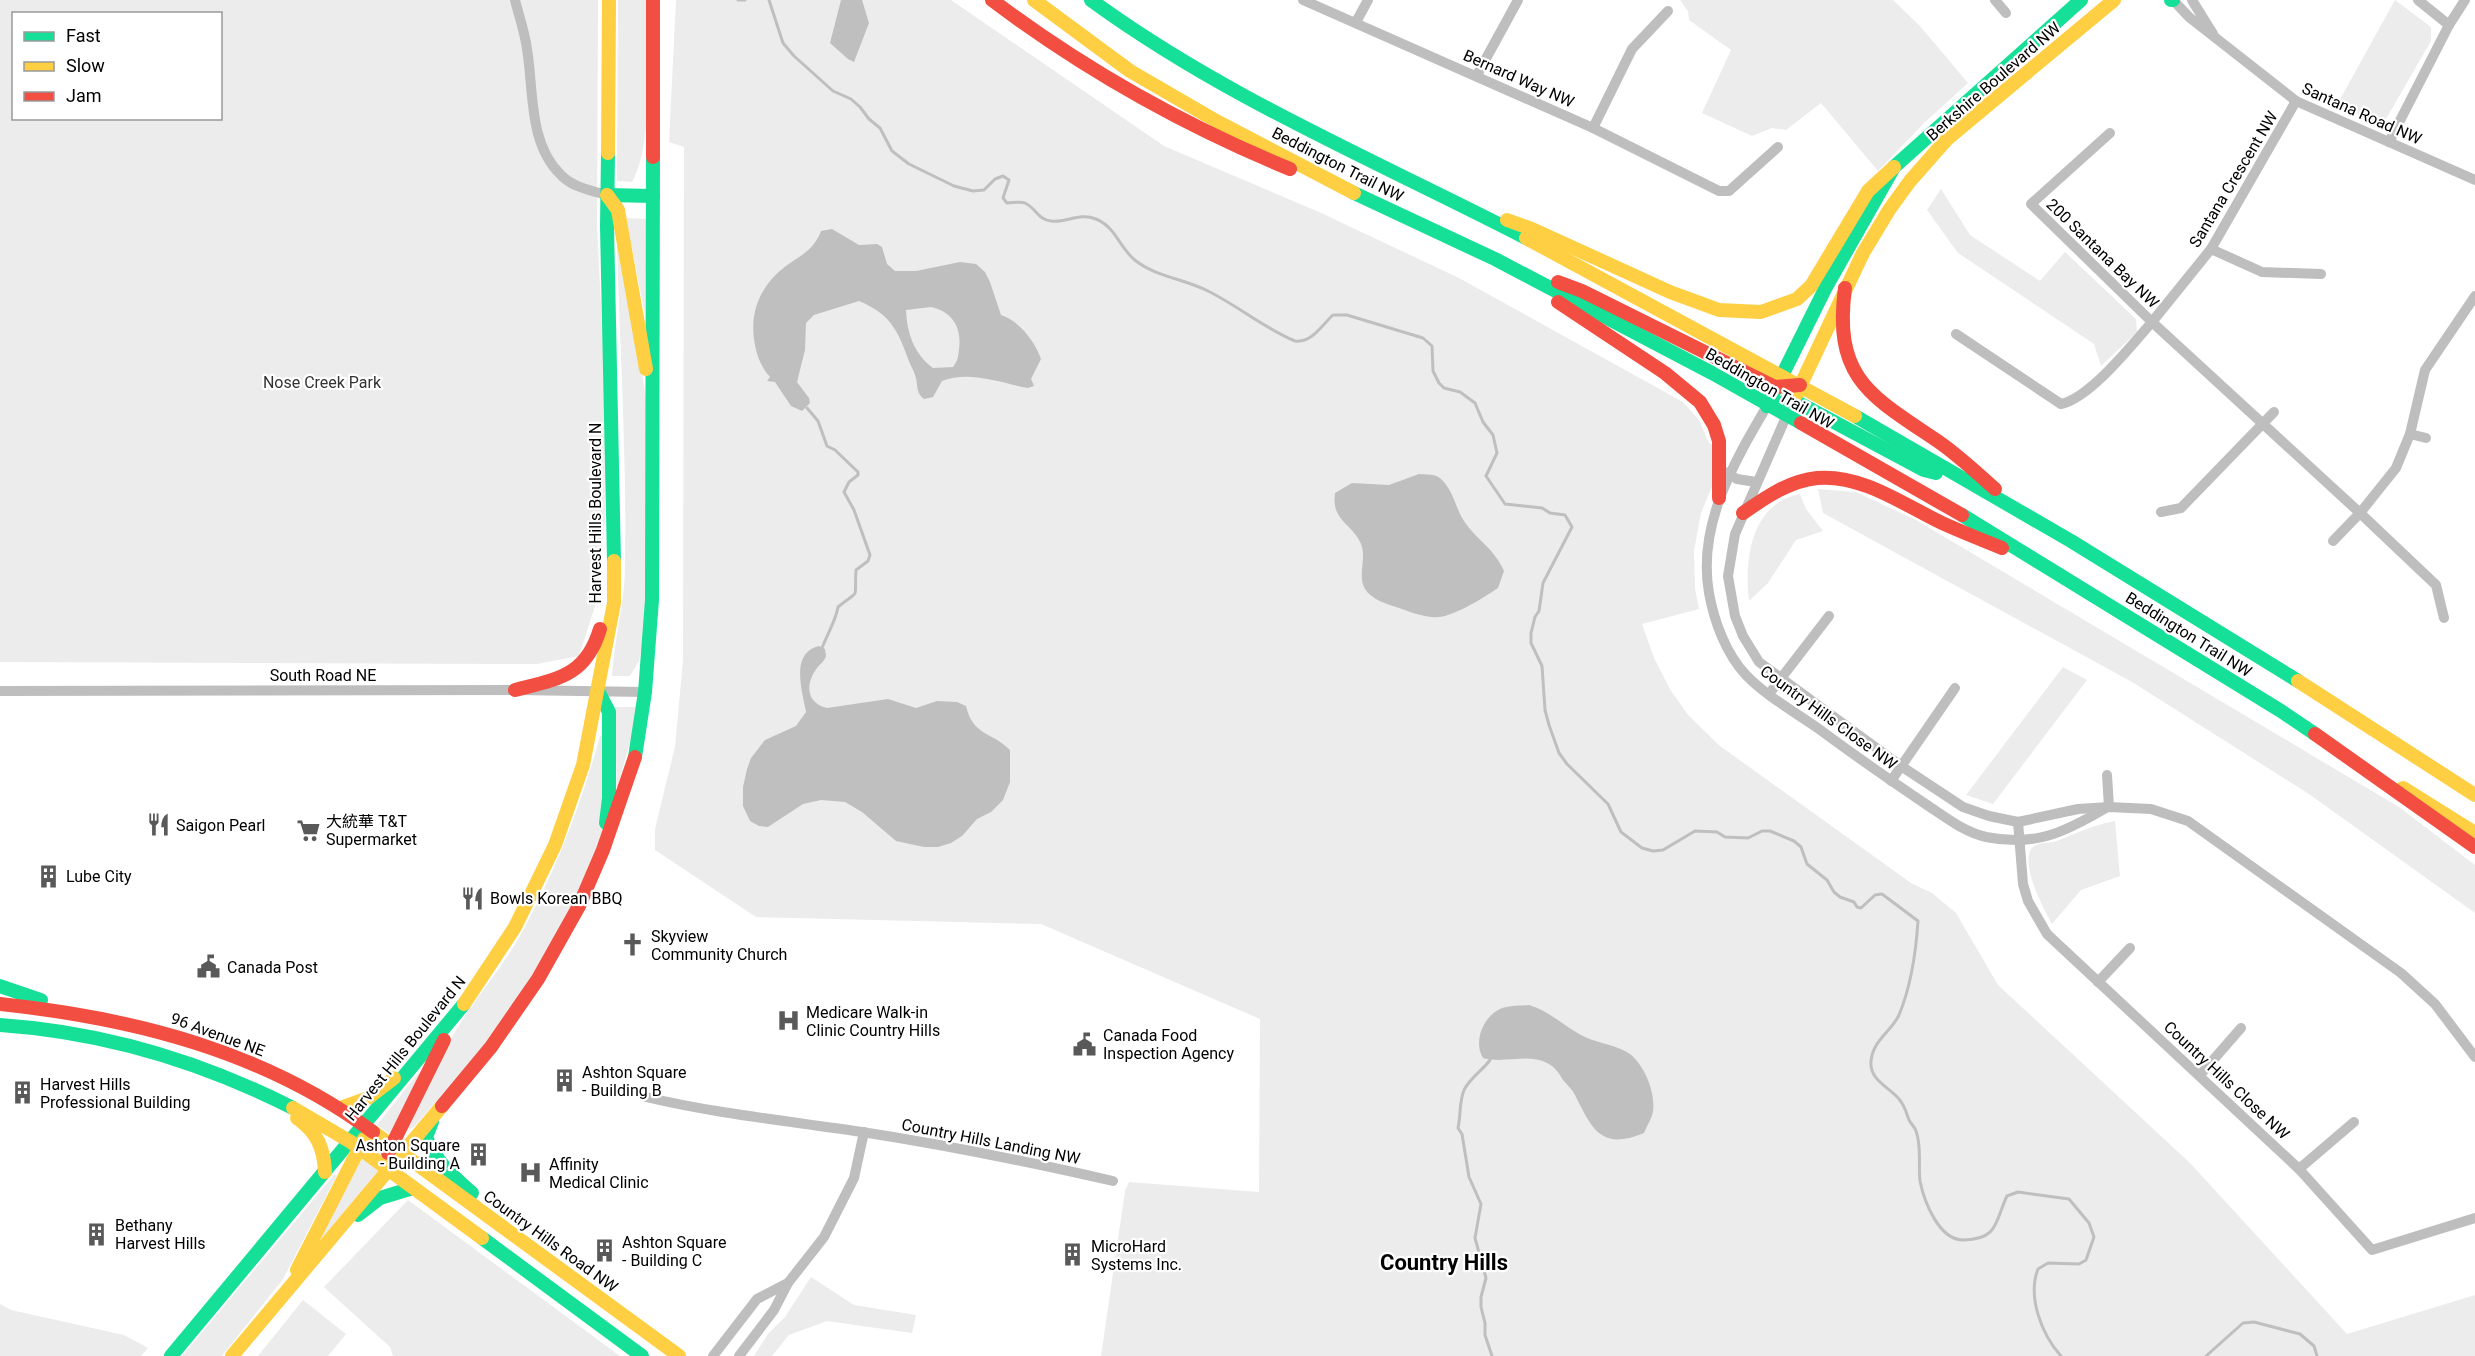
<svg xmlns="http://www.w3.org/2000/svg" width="2475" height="1356" font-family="Roboto,'Noto Sans SC',sans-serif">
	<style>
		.green { fill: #ececec; fill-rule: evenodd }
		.water { fill: #bfbfbf; fill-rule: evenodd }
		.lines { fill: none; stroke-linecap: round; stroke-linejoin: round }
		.stream { stroke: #bfbfbf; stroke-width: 3 }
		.street { stroke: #bebebe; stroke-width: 10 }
		.fast { stroke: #16e098; stroke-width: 14 }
		.slow { stroke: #ffcf43; stroke-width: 14 }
		.jam { stroke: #f24e42; stroke-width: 14 }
		.labels { text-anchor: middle; stroke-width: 4.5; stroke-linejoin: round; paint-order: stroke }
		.street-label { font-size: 16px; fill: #000; stroke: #fff }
		.park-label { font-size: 16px; fill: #333; stroke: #fff }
		.poi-label { font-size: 16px; fill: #000; stroke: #fff; text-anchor: start }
		.district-label { font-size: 22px; font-weight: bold; fill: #000; stroke: #fff }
	</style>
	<rect width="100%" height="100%" fill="#fff"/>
	<g class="green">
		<path d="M0,0H598L597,226L604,365L605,521L597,600L579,656L537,664L0,662ZM14,14H220V118H14Z"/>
		<path d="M618,0H646C646,47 655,144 632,182L617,181Z"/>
		<polygon points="676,0 951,0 1164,146 1319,212 1459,278 1683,402 1699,420 1709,443 1712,445 1714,482 1701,513 1694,551 1695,588 1699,609 1642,624 1654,658 1671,691 1689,716 1720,746 1911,883 1932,893 1956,913 1998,985 2190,1163 2347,1334 2475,1295 2475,1356 1101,1356 1125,1191 1129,1182 1259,1192 1260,1019 1041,924 756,917 655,850 655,829 675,747 683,660 684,147 669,142"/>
		<polygon points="1680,0 1893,0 1919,25 1968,83 1924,123 1878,171 1821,103 1786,130 1772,128 1752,136 1702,113 1731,50 1689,20 1688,11"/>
		<polygon points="2395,0 2431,27 2431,41 2386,119 2373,124 2338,103"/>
		<polygon points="1941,189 1970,235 2040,281 2065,252 2136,319 2137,332 2101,366 2094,344 1958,253 1927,210"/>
		<polygon points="626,218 647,219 645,314"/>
		<path d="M617,245H620L648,409L647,619L639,661L630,676H612C614,639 625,604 625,566C627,459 620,352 617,245Z"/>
		<polygon points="1818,489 1856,492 1916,520 2399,807 2475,865 2475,913 2309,794 2132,682 1823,513"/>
		<path d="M1800,494L1806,509L1823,531L1796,540L1768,583L1749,601C1744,560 1751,503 1800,494Z"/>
		<polygon points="2063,667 2087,680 1993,804 1966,795"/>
		<polygon points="615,707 636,707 637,718 617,788"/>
		<path d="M600,736H605L604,819L600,842L563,927L493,1037L414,1127L407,1130C425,1093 444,1046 467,1013C485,986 506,962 521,934C556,871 581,805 600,736Z"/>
		<path d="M2115,821L2120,876L2081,890L2052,924C2044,910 2017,859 2034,846C2040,842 2050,843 2057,841C2077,833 2093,825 2115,821Z"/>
		<polygon points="419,1072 420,1075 393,1136 377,1125"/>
		<polygon points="363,1157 379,1170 322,1238 321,1236"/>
		<polygon points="334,1175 337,1175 283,1279 222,1356 182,1356"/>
		<polygon points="408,1200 620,1356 393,1356 390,1347 324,1287"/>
		<polygon points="811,1277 854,1305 916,1315 912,1333 827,1321 789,1335 772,1356 754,1356 768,1334 785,1317"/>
		<polygon points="303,1300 346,1334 328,1356 258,1356"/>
		<polygon points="0,1304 11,1310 124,1335 148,1348 141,1356 0,1356"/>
	</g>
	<g class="water">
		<polygon points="841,0 862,0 869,23 854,62 848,59 830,43"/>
		<path d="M832,229L859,245L877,244L882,247L887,264L895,271H916L960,262L976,264L985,272L990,282L1001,315C1019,321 1035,341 1041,359L1031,379L1034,386L1028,388C1001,383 970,370 942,381L933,397L924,399C916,393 918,387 916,378C914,370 909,363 907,356C897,328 888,313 859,301L814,315L806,323L805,350L797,382L809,398L810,403L802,411L791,406L775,382L767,381L770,377C760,366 756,353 754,339C750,309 762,284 786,266C801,255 814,250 821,231ZM931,307C953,312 962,328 959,349C958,358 958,360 953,367L933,368C914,354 907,333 906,310Z"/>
		<path d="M1419,474C1427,475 1434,473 1441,479C1452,489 1455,504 1461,516C1473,538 1494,547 1504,571L1498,588C1483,598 1449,620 1432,617C1420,616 1408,611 1396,607C1386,604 1371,599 1365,589C1357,575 1367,558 1361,544C1352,523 1331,521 1335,493L1352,483L1389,485Z"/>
		<path d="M819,646L825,649L826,656C824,662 821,663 817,668C805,684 806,703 827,708L888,699L916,708L937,701L957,702L966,706C973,736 991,731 1010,750V782L1003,800L991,812L977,819L962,836L951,843L938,847H924L896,841L862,812L845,802L821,800L803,804L768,827L759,826L750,821L743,806V787L747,769L751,758L765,740L796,726L806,712C802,690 790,653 819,646Z"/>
		<path d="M1529,1005C1549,1011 1563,1025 1581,1035C1596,1043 1612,1044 1625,1051C1643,1060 1656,1092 1653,1111C1652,1118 1647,1126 1644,1133C1601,1151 1592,1129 1575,1095C1572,1089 1567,1085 1563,1080C1559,1073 1555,1067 1547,1063C1528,1053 1504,1064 1483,1058C1473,1042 1483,1017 1500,1009C1509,1005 1520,1006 1529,1005Z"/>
	</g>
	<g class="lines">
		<g class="stream">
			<polyline points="738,0 745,0"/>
			<path d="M769,0L783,43L794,56L833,91L851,99L860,107L869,119L880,128L892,151L909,164L954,186L973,191L984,190L995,179L1003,176L1009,180L1003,198L1007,203C1013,203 1020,201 1025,203C1036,208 1038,220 1051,221C1067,223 1079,212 1096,219C1117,228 1119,248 1136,261C1157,277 1185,279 1208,291C1238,306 1264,328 1295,341C1312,343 1321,326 1333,315H1347L1423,338L1432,346L1433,371L1439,383L1444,388L1460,392L1475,403L1483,422L1493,435L1497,453L1486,476L1505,504L1542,508L1550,513L1565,515L1572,527L1543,583L1539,611L1535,617L1531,633V643L1542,666L1545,710L1549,725L1559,753L1567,764L1608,804L1621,832L1642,848L1653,851L1663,850L1695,831L1717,832L1725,837L1748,838L1762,831H1770L1794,841L1801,847L1807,864L1827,880L1834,892L1840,897L1854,902L1857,907L1861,908L1875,895L1882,894L1918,921C1916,952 1911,986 1899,1015C1891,1032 1873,1040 1871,1061C1869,1080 1889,1087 1899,1099C1905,1106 1906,1112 1909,1120C1911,1124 1915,1127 1916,1131C1922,1147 1918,1165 1920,1181C1924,1201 1939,1241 1964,1240C1999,1239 1995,1221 2007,1196L2018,1192L2069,1199L2089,1223L2094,1237L2086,1260L2079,1264L2048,1263L2038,1269C2027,1297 2042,1335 2061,1356"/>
			<path d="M807,408L818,421L827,446L835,450L858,472V475L849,482L844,492L854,510L870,555L868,561L856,570C854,602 861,588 838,607C836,620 827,635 822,648"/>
			<path d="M1490,1060C1482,1071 1470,1078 1464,1090C1459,1102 1461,1115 1458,1128L1462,1134L1469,1177L1481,1204L1475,1238L1486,1278L1481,1297V1307L1485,1323V1335L1492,1356"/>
			<polyline points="2206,1356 2243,1323 2254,1322 2300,1334 2314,1346 2317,1356"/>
		</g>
		<g class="street">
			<path d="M515,0C519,16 525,33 527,49C534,91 528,143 561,175C572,187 592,191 607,195"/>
			<polyline points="1303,0 1593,128 1719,191 1729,191 1778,147"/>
			<polyline points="1995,0 2006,13"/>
			<polyline points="2173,0 2189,17 2296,101 2475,180"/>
			<polyline points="2192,0 2213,34"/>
			<polyline points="2418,0 2449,25"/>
			<polyline points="1356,22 1368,0"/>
			<polyline points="1477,75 1518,0"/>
			<polyline points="2296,101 2211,249 2152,322 2360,513 2396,468 2410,434 2425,370 2475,296"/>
			<polyline points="1593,128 1632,49 1668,11"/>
			<polyline points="2389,142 2449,25 2465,0"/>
			<polyline points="2211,249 2262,272 2321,274"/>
			<path d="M1956,334L2061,404C2090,398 2132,345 2152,322L2031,204L2110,133"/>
			<path d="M1767,406C1734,462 1697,525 1709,593C1714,621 1726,654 1746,675C1766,696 1795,712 1819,729C1854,755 1890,780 1927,805C1945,817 1964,832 1986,837C2036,847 2065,832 2106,808"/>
			<polyline points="1786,417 1735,534 1728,576 1735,616 1743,636 1759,662 1901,766 1963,807 1989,816 2018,822 2078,809 2109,807 2151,809 2188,821 2401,973 2435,1004 2475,1057"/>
			<polyline points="2410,434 2426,438"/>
			<polyline points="1725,472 1737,479 1756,482"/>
			<polyline points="2161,512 2181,508 2274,412"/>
			<polyline points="2333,541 2360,513 2436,585 2444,618"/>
			<polyline points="0,691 515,690 645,692"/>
			<polyline points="1769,694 1829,616"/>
			<polyline points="2107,775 2109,807"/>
			<polyline points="1891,781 1955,688"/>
			<polyline points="2018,822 2023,884 2028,901 2047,934 2299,1169 2372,1250 2475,1218"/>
			<polyline points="2098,982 2130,948"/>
			<polyline points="2200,1075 2241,1028"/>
			<path d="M646,1097C717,1114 790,1121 862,1132C946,1145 1030,1162 1113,1181"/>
			<polyline points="2299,1169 2354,1122"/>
			<polyline points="713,1356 757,1299 788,1283"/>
			<polyline points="739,1356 774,1310 788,1283 824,1237 854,1178 864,1132"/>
		</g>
		<g class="fast">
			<path d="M1091,0C1225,98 1379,162 1526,238"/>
			<polyline points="2171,0 2173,0"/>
			<polyline points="608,153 607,226 614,561"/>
			<polyline points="1354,193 1495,259 1712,373 1801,423"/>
			<polyline points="607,195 653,196"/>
			<polyline points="1767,406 1826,287 1894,167 2081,0"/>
			<polyline points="1767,406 1793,400 1924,470 1936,473"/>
			<polyline points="1855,416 2071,541 2298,681"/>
			<polyline points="1962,515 2281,711 2315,734"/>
			<polyline points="598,691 609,712 609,798 606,823"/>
			<polyline points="635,757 645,692 652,600 653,157"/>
			<polyline points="0,986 41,1000"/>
			<path d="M0,1025C104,1032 200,1061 293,1108"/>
			<path d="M432,1122L426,1137C435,1161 453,1176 472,1193"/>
			<polyline points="358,1215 380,1198 413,1188"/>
			<polyline points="482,1238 642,1356"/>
			<polyline points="171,1356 464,1004"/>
		</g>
		<g class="slow">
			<polyline points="1034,0 1130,71 1218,122 1354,193"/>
			<polyline points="608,153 609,0"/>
			<polyline points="607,195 618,210 646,369"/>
			<polyline points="1507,220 1532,229 1670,292 1719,310 1761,312 1797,299 1811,286 1868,191 1894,167"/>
			<polyline points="1526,238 1855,416"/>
			<polyline points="1796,395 1863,253 1889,210 1910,181 1947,139 2114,0"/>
			<polyline points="2298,681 2475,795"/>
			<polyline points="2403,788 2475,833"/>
			<polyline points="464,1004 515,927 555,845 583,765 614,603 614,561"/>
			<polyline points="293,1108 351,1142 482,1238"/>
			<polyline points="340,1108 368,1098 394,1078"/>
			<path d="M297,1118C317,1132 324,1148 325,1172"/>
			<polyline points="373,1132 679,1356"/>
			<polyline points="297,1270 364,1139"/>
			<polyline points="232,1356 442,1106"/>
		</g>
		<g class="jam">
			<path d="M992,0C1085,70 1183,125 1290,169"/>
			<polyline points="653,157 653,0"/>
			<polyline points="1558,282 1582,291 1775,387 1800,385"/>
			<path d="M1845,288C1833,379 1871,396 1939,442C1959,456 1977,473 1995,489"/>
			<polyline points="1558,302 1665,373 1700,402 1714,425 1719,441 1719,498"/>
			<polyline points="1801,423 1962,515"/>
			<path d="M1743,513C1766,497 1789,481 1817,478C1862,474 1904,505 1942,523C1962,532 1982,540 2002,548"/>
			<path d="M515,690C558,679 586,676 600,629"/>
			<polyline points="2315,734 2475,847"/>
			<path d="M0,1004C133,1018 264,1051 373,1132"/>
			<polyline points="442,1106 491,1047 538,979 579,906 603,850 635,757"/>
			<polyline points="388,1153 444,1040"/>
		</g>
	</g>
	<defs>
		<symbol id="restaurant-bare" viewBox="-9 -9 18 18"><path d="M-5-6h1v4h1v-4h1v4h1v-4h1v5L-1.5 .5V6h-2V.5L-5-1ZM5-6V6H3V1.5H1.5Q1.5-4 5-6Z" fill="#595959" stroke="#fff" stroke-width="2.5" paint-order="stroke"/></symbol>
		<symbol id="supermarket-bare" viewBox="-9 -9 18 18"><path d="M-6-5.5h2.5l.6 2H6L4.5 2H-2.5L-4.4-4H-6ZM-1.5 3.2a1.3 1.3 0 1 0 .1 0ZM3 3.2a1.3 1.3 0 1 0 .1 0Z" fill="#595959" stroke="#fff" stroke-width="2.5" paint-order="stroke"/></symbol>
		<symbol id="building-bare" viewBox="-9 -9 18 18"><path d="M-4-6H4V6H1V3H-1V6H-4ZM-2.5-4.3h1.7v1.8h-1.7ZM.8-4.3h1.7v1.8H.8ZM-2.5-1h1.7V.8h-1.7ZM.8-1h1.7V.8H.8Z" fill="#595959" stroke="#fff" stroke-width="2.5" paint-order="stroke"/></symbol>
		<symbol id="church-bare" viewBox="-9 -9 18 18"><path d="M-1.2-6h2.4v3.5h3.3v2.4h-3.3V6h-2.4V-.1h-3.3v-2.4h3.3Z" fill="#595959" stroke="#fff" stroke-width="2.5" paint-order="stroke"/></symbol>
		<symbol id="civic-bare" viewBox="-9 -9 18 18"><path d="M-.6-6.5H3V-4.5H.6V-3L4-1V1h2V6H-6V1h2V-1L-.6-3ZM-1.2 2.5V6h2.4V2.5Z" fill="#595959" stroke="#fff" stroke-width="2.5" paint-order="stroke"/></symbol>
		<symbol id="hospital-bare" viewBox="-9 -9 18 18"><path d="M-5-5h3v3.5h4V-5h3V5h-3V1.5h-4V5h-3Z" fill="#595959" stroke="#fff" stroke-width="2.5" paint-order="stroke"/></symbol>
	</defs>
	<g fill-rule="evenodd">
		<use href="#restaurant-bare" x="142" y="808" width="33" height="33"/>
		<use href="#supermarket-bare" x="292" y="814" width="33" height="33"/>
		<use href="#building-bare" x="32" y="860" width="33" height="33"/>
		<use href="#restaurant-bare" x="456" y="882" width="33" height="33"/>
		<use href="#church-bare" x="616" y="928" width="33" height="33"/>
		<use href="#civic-bare" x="192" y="950" width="33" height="33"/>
		<use href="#hospital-bare" x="772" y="1004" width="33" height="33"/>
		<use href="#civic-bare" x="1068" y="1028" width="33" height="33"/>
		<use href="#building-bare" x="548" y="1064" width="33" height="33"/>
		<use href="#building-bare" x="6" y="1076" width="33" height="33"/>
		<use href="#building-bare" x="462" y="1138" width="33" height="33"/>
		<use href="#hospital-bare" x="514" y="1156" width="33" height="33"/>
		<use href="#building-bare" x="80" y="1218" width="33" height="33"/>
		<use href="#building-bare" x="588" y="1234" width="33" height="33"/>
		<use href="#building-bare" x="1056" y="1238" width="33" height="33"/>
	</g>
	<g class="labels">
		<g class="street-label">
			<text transform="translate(1519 78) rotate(24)" y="6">Bernard Way NW</text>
			<text transform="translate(1993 81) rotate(-41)" y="6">Berkshire Boulevard NW</text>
			<text transform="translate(2362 113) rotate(24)" y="6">Santana Road NW</text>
			<text transform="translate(1338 164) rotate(27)" y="6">Beddington Trail NW</text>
			<text transform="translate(2233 179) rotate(-59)" y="6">Santana Crescent NW</text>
			<text transform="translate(2103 253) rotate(44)" y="6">200 Santana Bay NW</text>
			<text transform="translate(1770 388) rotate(30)" y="6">Beddington Trail NW</text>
			<text transform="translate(595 513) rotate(-90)" y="6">Harvest Hills Boulevard N</text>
			<text transform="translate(2189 634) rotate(32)" y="6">Beddington Trail NW</text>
			<text x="323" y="681">South Road NE</text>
			<text transform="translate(1829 717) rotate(36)" y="6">Country Hills Close NW</text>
			<text transform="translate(218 1034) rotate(20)" y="6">96 Avenue NE</text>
			<text transform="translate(405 1048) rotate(-51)" y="6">Harvest Hills Boulevard N</text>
			<text transform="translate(2227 1080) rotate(43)" y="6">Country Hills Close NW</text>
			<text transform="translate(991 1141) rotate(11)" y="6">Country Hills Landing NW</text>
			<text transform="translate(551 1241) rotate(36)" y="6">Country Hills Road NW</text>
		</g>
		<g class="park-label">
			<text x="322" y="388">Nose Creek Park</text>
		</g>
		<g class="poi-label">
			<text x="326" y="827">大統華 T&amp;T<tspan x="326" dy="18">Supermarket</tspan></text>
			<text x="176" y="831">Saigon Pearl</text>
			<text x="66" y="882">Lube City</text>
			<text x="490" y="904">Bowls Korean BBQ</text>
			<text x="651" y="942">Skyview<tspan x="651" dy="18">Community Church</tspan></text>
			<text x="227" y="973">Canada Post</text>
			<text x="806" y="1018">Medicare Walk-in<tspan x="806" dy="18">Clinic Country Hills</tspan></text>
			<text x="1103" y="1041">Canada Food<tspan x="1103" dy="18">Inspection Agency</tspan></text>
			<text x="582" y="1078">Ashton Square<tspan x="582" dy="18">- Building B</tspan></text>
			<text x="40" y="1090">Harvest Hills<tspan x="40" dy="18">Professional Building</tspan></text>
			<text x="460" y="1151" text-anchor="end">Ashton Square<tspan x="460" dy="18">- Building A</tspan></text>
			<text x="549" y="1170">Affinity<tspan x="549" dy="18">Medical Clinic</tspan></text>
			<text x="115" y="1231">Bethany<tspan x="115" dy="18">Harvest Hills</tspan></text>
			<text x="622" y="1248">Ashton Square<tspan x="622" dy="18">- Building C</tspan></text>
			<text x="1091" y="1252">MicroHard<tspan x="1091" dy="18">Systems Inc.</tspan></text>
		</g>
		<g class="district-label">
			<text x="1444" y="1270">Country Hills</text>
		</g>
	</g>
	<rect x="12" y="12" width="210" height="108" fill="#ffffff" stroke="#999999" stroke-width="1.5"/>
	<rect x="24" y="32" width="30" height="9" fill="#16e098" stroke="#999999" stroke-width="1.5"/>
	<text x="66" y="42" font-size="18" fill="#000000">Fast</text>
	<rect x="24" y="62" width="30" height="9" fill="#ffcf43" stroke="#999999" stroke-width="1.5"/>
	<text x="66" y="72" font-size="18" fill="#000000">Slow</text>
	<rect x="24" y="92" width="30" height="9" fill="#f24e42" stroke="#999999" stroke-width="1.5"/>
	<text x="66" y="102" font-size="18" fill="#000000">Jam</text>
</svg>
